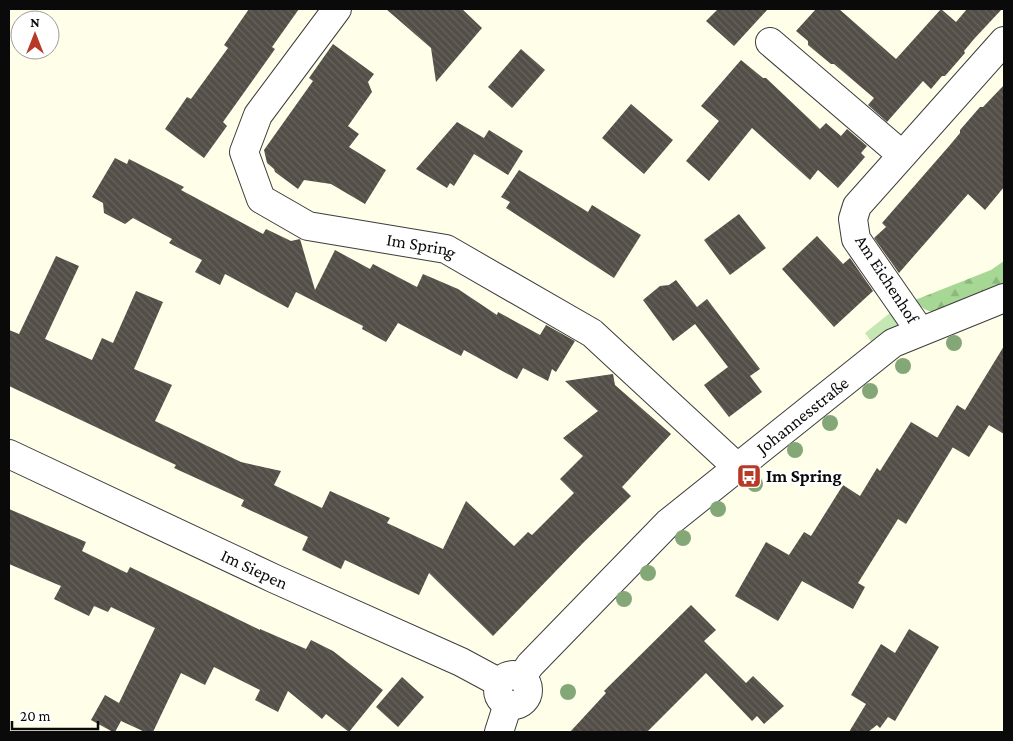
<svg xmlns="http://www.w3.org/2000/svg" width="1013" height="741" font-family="'Crimson Pro',serif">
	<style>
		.grass { fill: #c5e7b4 }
		.forest { fill: url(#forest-firs) }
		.building { fill: url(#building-back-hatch) }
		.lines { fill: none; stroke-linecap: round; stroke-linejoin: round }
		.minor-casing { stroke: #3d3d3d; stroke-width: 30 }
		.minor { stroke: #fff; stroke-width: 28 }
		.tree { fill: #84a778 }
		.labels { text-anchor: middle; stroke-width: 5; stroke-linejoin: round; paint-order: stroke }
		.street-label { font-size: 18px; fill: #0a0a0a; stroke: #fff }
		.poi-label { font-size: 18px; font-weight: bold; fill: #0a0a0a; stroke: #fff; text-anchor: start }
	</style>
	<defs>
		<pattern id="forest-firs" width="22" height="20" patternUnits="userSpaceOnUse" patternTransform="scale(1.25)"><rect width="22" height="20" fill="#a6d794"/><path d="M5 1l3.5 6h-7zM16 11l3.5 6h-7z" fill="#8eb77e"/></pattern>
		<pattern id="building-back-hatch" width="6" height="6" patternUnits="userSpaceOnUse" patternTransform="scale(1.25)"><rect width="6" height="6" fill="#534e47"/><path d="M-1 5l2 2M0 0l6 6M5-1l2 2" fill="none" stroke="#67635d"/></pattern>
	</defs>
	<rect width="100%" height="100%" fill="#fffee8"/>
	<polygon class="grass" points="895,309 900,324 873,344 865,333"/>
	<path class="forest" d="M1004,261V283L1001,285L937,312C926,312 922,308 915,300L991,270Z"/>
	<g class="building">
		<polygon points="249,9 299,9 272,47 275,49 223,122 227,126 204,158 165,129 187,97 191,99 228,48 224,45"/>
		<polygon points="386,9 462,9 482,28 436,82 431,48"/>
		<polygon points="718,9 768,9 734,46 706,21"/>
		<polygon points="816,9 839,9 896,59 941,9 956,22 967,9 1002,9 974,39 964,51 965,53 945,76 942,76 931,89 923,81 887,122 868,105 874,98 834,64 831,64 820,55 808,45 808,41 796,31"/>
		<polygon points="333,44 374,74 368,82 372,92 348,126 359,134 349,147 386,170 365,204 331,184 304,180 298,189 275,172 274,169 267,163 264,150 313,81 309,78"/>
		<polygon points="521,49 545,70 512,108 488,87"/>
		<polygon points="741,60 763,78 766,78 820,129 826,123 841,136 847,129 867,146 861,153 865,157 838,188 818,170 810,180 752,128 709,181 686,161 719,121 701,106"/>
		<polygon points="1004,85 1004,187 985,210 968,194 899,273 874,238 886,227 882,223 950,145 960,133 960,130 980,107 983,107"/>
		<polygon points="631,104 673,140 644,174 602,138"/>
		<polygon points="457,122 484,138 489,130 523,151 508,175 474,154 454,186 450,183 447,188 416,169"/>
		<polygon points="115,158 127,164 129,159 184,187 181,190 263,234 266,229 291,241 300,239 315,290 335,250 370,269 373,264 417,287 423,274 458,289 497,315 498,312 540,335 546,325 575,341 556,372 552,369 548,381 523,368 517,379 464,350 461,356 398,323 386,342 362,329 363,326 296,292 288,308 225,274 220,285 195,272 202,260 169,243 172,239 133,218 125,224 104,213 103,203 92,197"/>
		<polygon points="519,170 588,212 592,205 641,235 614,278 506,208 510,202 501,197"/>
		<polygon points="739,214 766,248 730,275 704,240"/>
		<polygon points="817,236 843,264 850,258 873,291 834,327 782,269"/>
		<polygon points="56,256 79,266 45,339 92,360 102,338 113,343 136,291 163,302 134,369 172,385 155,421 241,462 281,471 274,485 322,508 330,491 390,518 387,523 443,549 466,501 514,546 528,532 532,535 574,493 560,479 583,456 563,438 598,411 565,381 613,374 615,385 671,434 622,487 631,496 583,543 493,636 429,573 419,595 345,560 341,569 302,550 308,537 241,506 244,500 174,468 176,465 9,386 9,330 19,334"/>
		<polygon points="676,280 697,307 707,299 760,369 750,376 762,392 729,417 704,385 728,367 695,324 673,341 643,300 660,286 669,285"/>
		<polygon points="1004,346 1004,434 989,425 969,457 937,438 957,405 965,410"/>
		<polygon points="911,422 953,447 906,524 898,519 858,583 865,587 853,609 802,581 778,621 735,596 766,542 789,555 804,532 811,536 843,485 860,496 877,468 880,471"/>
		<polygon points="9,509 86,542 82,551 127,573 130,567 260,630 260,629 306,649 311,640 333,651 383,690 349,732 326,714 322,719 288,691 278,712 255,700 260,690 214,667 205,685 181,673 153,732 145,732 121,721 115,732 113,732 91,720 105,695 119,703 155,628 111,607 108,612 94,606 89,616 54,599 61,586 9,564"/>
		<polygon points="691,605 716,630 704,641 746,683 753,676 784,706 764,724 757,716 752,721 706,673 647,732 570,732 606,693 604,691"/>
		<polygon points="909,629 939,647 895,721 888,717 880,728 877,725 868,732 849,732 866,704 851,695 881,644 895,653"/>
		<polygon points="402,677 424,697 398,727 376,707"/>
	</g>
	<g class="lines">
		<defs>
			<g id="minor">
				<path id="s1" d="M337,9L258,115L244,152L261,199L308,226L446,249L592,333L738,468"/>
				<polyline points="770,42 902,155"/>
				<polyline points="920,331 856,239 853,219 857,206 1004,41"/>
				<path id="s2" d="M9,454L275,579L461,662L500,683"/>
				<circle cx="513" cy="690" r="15"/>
				<path id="s3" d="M521,678L530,665L668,523L893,343L1004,298"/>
				<polyline points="499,732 508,704"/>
			</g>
		</defs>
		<use href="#minor" class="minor-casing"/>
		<use href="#minor" class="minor"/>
	</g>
	<g class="tree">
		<circle cx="954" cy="343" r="8"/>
		<circle cx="903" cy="366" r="8"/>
		<circle cx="870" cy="391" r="8"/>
		<circle cx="830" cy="423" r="8"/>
		<circle cx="795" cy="450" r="8"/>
		<circle cx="755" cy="484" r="8"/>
		<circle cx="718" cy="509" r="8"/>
		<circle cx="683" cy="538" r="8"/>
		<circle cx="648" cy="573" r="8"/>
		<circle cx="624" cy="599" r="8"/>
		<circle cx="568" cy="692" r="8"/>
	</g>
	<defs>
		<symbol id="bus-square" viewBox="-11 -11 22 22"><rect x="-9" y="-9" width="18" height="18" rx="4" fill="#b73a26" stroke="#fff"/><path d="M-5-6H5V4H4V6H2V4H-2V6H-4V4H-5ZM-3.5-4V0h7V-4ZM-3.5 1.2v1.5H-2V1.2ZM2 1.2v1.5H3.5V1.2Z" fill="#fff"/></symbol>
	</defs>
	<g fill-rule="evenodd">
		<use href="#bus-square" x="735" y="462" width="28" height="28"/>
	</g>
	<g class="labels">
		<g class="street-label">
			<text dy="6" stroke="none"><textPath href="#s1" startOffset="391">Im Spring</textPath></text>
			<text transform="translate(887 279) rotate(57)" y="6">Am Eichenhof</text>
			<text dy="6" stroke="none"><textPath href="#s3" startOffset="386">Johannesstraße</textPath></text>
			<text dy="6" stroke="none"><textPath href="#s2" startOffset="271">Im Siepen</textPath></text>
		</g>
		<g class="poi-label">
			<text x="766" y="482">Im Spring</text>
		</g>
	</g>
	<rect width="1013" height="741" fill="none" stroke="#0a0a0a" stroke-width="20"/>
	<g transform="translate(35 35)"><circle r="24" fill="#ffffff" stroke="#9d9d9d"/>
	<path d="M0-4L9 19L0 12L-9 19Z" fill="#b73a26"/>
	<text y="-8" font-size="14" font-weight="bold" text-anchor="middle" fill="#0a0a0a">N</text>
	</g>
	<path d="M12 721v8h86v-8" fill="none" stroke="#0a0a0a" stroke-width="2.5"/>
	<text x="20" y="721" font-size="15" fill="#0a0a0a" stroke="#ffffff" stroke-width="4" paint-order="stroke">20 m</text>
</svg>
